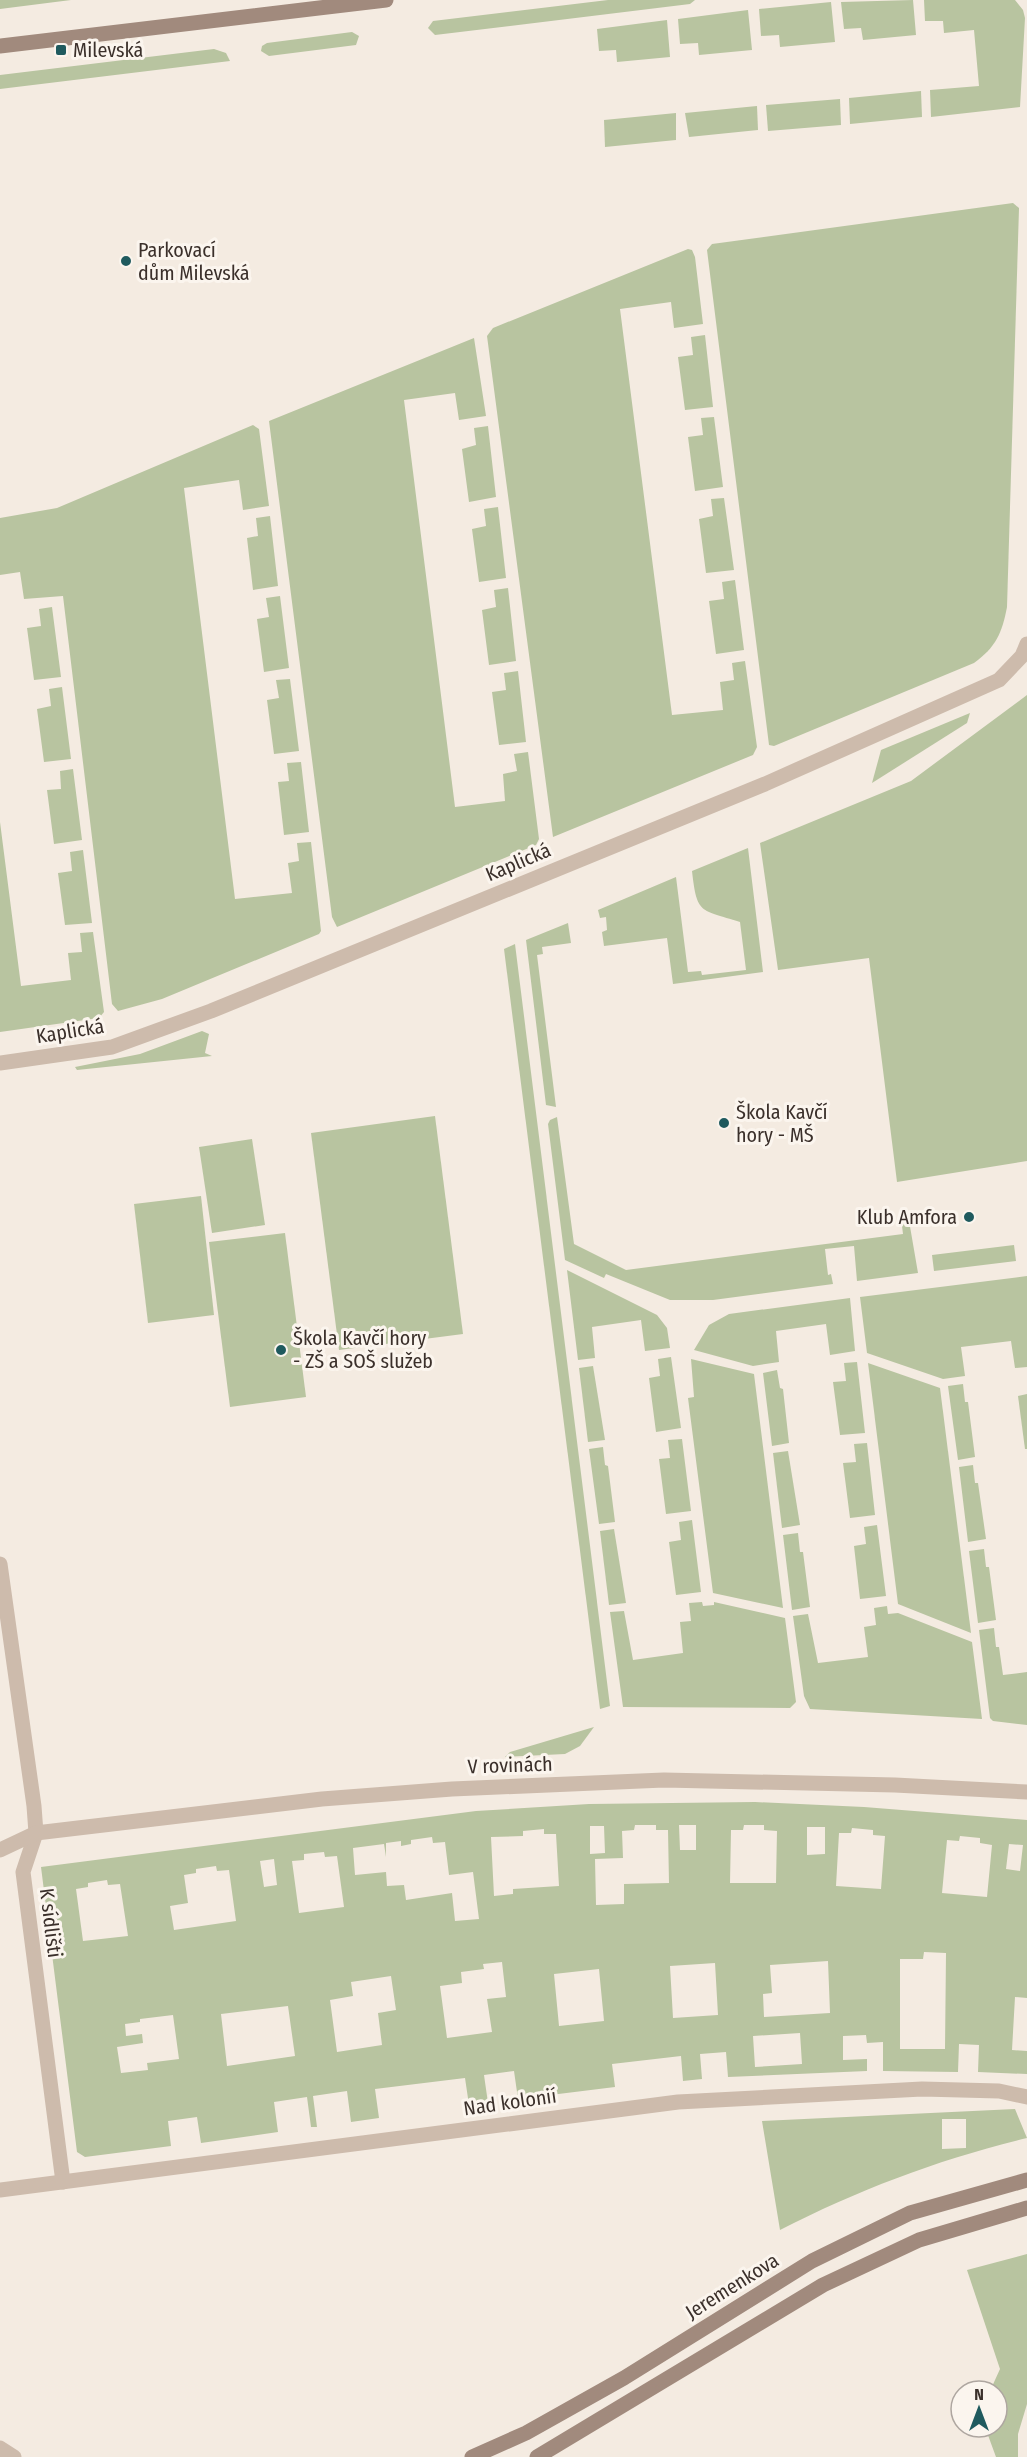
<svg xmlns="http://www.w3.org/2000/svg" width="1027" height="2457" font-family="'Fira Sans Condensed',sans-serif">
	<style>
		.green { fill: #b8c4a0; fill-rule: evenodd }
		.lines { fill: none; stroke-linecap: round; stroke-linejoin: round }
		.street { stroke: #cdbbac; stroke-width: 15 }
		.secondary { stroke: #a18a7d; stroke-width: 15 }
		.poi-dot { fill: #1f5a5e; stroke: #fbf5ee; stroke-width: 2 }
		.labels { text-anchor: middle; stroke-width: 6; stroke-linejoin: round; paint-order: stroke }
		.poi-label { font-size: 20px; fill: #3b302b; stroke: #fbf5ee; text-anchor: start }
		.street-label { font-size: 20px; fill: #3b302b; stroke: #fbf5ee }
	</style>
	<rect width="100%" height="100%" fill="#f4ebe1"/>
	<g class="green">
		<polygon points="0,0 71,0 0,9"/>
		<polygon points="608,0 695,0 690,4 435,35 428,28 433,21"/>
		<polygon points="913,0 916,35 863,40 861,28 844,29 841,2"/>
		<polygon points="924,0 1015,0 1023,10 1025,18 1020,107 931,117 930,90 979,86 974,30 944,33 943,21 925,21"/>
		<polygon points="831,2 835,42 780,47 779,35 761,36 759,9"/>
		<polygon points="748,10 752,50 699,55 698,43 680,44 678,19"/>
		<polygon points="667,20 670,57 617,62 616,50 599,51 597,29"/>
		<polygon points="352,32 359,36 356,45 269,56 261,51 262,46 267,43"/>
		<polygon points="214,49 226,53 230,61 0,89 0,75"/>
		<polygon points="921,91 922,117 850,124 849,98"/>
		<polygon points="840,99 841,125 768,131 766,105"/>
		<polygon points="757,106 758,130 689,137 685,113"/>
		<polygon points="676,113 676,140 605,147 604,120"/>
		<path d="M1013,203L1019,208L1007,607C1002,633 996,647 974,663L774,746L769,745L707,250L712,244Z"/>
		<polygon points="688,249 692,250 695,257 703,324 674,328 671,302 620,309 672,715 723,710 720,682 734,680 732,663 745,661 757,747 753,755 553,837 487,336 493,328"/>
		<polygon points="705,335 713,407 685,410 678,357 693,355 691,337"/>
		<polygon points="474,338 486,416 459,420 455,393 404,400 455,807 505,801 503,774 517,771 514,754 528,752 539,839 536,845 337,927 332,917 269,421"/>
		<polygon points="714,417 723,487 695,491 688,437 703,435 701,418"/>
		<polygon points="253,425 259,429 269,506 243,510 239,480 184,488 235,899 292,893 288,863 299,861 297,843 311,842 321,931 319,934 162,999 118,1011 112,1004 63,596 24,599 20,572 0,575 0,518 57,508"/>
		<polygon points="488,426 496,497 469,502 462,449 476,445 474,428"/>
		<polygon points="724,498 734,570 706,573 699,519 713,516 711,499"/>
		<polygon points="498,507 506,578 479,582 472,529 486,526 484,509"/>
		<polygon points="270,516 278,586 253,590 247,538 258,536 256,518"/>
		<polygon points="735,580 744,650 716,654 709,601 724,599 722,582"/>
		<polygon points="508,588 516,661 489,665 482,610 496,607 494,590"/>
		<polygon points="280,596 289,668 264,672 257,619 269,617 266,598"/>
		<polygon points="52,607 61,677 34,680 27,628 41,626 39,609"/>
		<polygon points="518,671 526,742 499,745 492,692 506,690 504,673"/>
		<polygon points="290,679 299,751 274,754 267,700 279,698 276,680"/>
		<polygon points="62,687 71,759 44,762 37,709 51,706 49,689"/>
		<polygon points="1027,695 1027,1161 897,1182 869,958 778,970 760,843 911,781"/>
		<polygon points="970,713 967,723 872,783 881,750"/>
		<polygon points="301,762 309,832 284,835 278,782 289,781 287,763"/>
		<polygon points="73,769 82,840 54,844 47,790 61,789 60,771"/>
		<polygon points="0,822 21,986 71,980 68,953 82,952 80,933 93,932 104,1012 99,1018 0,1032"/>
		<path d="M748,848L763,972L673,984L667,938L604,946L602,932L607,930L606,917L600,918L598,910L676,877L688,972L701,971L702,975L746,970L740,922C700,909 697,915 692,871Z"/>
		<polygon points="83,850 92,923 65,925 58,873 72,871 70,852"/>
		<polygon points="568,923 571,943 542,947 543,954 537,955 556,1107 546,1105 526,940"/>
		<polygon points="515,944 610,1706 600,1709 504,949"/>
		<polygon points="202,1031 209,1034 205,1053 212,1056 77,1070 75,1067 140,1054"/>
		<polygon points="435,1116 463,1334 339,1350 311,1133"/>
		<polygon points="557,1117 574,1244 626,1270 903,1234 900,1210 907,1209 918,1273 857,1281 854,1246 825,1249 828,1275 831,1274 833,1284 713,1300 670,1300 606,1274 604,1278 565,1260 548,1124 550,1120"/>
		<polygon points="252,1139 265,1225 212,1233 199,1147"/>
		<polygon points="201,1196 214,1315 148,1323 134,1204"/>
		<polygon points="285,1233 306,1397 230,1407 209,1242"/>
		<polygon points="1014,1245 1016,1261 934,1271 932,1255"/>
		<polygon points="567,1270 657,1315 667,1328 670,1348 645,1351 641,1320 592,1327 595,1358 578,1360"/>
		<polygon points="1027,1276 1027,1367 1015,1368 1011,1341 961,1347 965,1376 943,1379 867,1353 860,1297"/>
		<polygon points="850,1298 855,1351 830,1355 826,1324 776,1331 779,1362 753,1366 694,1350 709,1325 729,1314"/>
		<polygon points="671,1357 681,1428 656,1432 649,1378 660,1376 658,1359"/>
		<polygon points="691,1359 754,1374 783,1608 713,1593 688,1398 694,1397"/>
		<polygon points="857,1362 865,1433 840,1435 833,1382 846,1381 844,1363"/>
		<polygon points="868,1363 940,1388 971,1633 898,1604"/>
		<polygon points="593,1366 605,1440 588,1442 579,1368"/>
		<polygon points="777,1370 780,1388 783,1389 789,1443 772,1446 763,1373"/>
		<polygon points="963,1384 965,1402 968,1402 975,1457 958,1460 948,1386"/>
		<polygon points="1027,1394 1027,1449 1025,1449 1018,1396"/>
		<polygon points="682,1439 691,1511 666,1514 659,1459 670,1458 668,1440"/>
		<polygon points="867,1443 875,1515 850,1518 843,1463 856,1462 854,1444"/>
		<polygon points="603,1447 605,1465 608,1466 615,1522 599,1524 589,1449"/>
		<polygon points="788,1451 800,1525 782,1528 773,1453"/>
		<polygon points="973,1465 975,1483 978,1483 986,1539 968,1542 959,1467"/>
		<polygon points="692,1520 701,1592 676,1595 669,1542 681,1540 679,1522"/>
		<polygon points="877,1525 886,1596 860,1599 854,1546 866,1544 864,1527"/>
		<polygon points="614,1529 626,1603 609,1605 600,1531"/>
		<polygon points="798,1533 800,1552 803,1552 810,1607 792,1610 783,1535"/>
		<polygon points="984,1549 986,1567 989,1567 996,1620 978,1623 969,1551"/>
		<polygon points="702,1602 703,1606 714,1605 714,1602 785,1618 796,1702 790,1708 623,1707 610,1612 624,1611 633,1660 683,1653 680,1622 691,1621 689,1603"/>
		<polygon points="887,1606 888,1614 898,1613 972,1642 982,1719 810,1709 804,1696 793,1616 808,1614 818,1663 868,1657 864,1627 876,1625 874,1608"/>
		<polygon points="994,1628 996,1647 999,1647 1003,1675 1027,1672 1027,1725 993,1721 990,1718 979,1630"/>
		<polygon points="594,1727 580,1746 565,1754 505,1757 510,1752"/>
		<path d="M755,1802L864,1807L1027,1820V1998L1015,1997L1012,2050L1027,2051V2074L978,2072L979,2045L959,2044L958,2072L883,2071V2042L867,2043L866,2035L843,2036V2060L867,2059V2071L728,2077L726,2052L700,2054L702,2079L683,2081L681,2056L612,2064L615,2087L518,2099L514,2071L484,2075L488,2103L469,2105L465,2078L375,2089L379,2118L351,2122L347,2091L313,2096L317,2127H311L307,2097L274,2102L278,2132L201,2143L197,2117L168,2121L171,2146L85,2157L77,2152L41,1867L476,1811L589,1804ZM635,1825H656V1830H668L669,1883L624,1884V1904L596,1905L595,1859L623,1858L622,1831L634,1830ZM679,1825H696V1850H680ZM744,1825H764V1830L777,1831L776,1883H730L731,1830H743ZM590,1826H604L605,1853L590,1854ZM807,1827H825V1854L807,1855ZM852,1828L873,1830V1835L885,1836L881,1889L836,1886L839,1833H851ZM544,1829V1834H556L559,1886L513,1889V1894L494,1896L491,1837L523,1836V1831ZM960,1836L980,1838V1843L992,1845L987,1897L942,1893L947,1840L959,1841ZM432,1837L433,1843L445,1842L449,1875L473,1872L479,1919L455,1921L452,1893L406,1900L404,1885L387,1886L386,1872L355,1875L353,1848L384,1844L386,1857V1843L401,1841V1846L411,1844V1840ZM1009,1844L1023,1845L1020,1871L1006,1869ZM324,1852L325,1857L337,1856L344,1907L299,1913L292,1861L304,1860V1854ZM274,1859L277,1885L264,1887L260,1861ZM216,1866L217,1871L229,1870L236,1921L174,1930L170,1906L188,1903L184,1875L196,1873V1869ZM107,1880L108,1885L120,1884L128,1936L83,1941L76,1889L88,1887V1883ZM924,1952L946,1953L945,2049H900V1959H923ZM828,1961L830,2013L764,2017L763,1994L772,1993L770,1965ZM502,1962L506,1997L487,1999L492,2032L447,2038L440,1986L462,1983L461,1972L484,1969L483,1964ZM715,1963L718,2015L673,2018L670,1966ZM599,1969L604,2021L559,2026L554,1974ZM391,1976L396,2010L378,2013L382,2045L337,2052L330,2000L353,1996L351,1982ZM288,2006L295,2056L227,2066L221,2014ZM173,2015L179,2059L147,2063L148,2070L121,2073L117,2047L143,2043L142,2034L126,2036L125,2024L140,2022V2019ZM800,2033L802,2064L755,2067L753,2036Z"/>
		<path d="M1015,2109L1027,2138C940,2159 860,2189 780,2230L762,2121ZM942,2119H966V2148L942,2149Z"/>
		<polygon points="1027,2254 1027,2404 1018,2434 1018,2457 996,2457 985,2427 997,2427 997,2391 990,2391 1000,2369 967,2270"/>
	</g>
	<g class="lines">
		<g class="street">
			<polyline points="0,1063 112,1047 211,1011 765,784 999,680 1022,656 1027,644"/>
			<polyline points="0,1564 34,1806 36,1833 23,1872 63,2182"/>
			<polyline points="0,1850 36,1833 322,1799 452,1789 664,1780 895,1785 1027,1792"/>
			<polyline points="0,2190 678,2102 922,2089 999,2091 1027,2097"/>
			<polyline points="0,2448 14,2457"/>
		</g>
		<g class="secondary">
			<polyline points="0,46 386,0"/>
			<polyline points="472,2457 526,2433 624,2378 812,2261 910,2213 1027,2180"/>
			<polyline points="537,2457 823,2285 919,2240 1027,2208"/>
		</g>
	</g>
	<g class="poi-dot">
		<rect x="55" y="44" width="12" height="12" rx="3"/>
		<circle cx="126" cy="261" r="6"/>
		<circle cx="724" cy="1123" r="6"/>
		<circle cx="969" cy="1217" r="6"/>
		<circle cx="281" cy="1350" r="6"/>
	</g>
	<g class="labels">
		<g class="poi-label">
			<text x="73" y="57">Milevská</text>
			<text x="138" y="257">Parkovací<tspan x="138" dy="23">dům Milevská</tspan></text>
			<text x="736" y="1119">Škola Kavčí<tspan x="736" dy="23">hory - MŠ</tspan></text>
			<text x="957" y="1224" text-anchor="end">Klub Amfora</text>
			<text x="293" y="1345">Škola Kavčí hory<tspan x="293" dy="23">- ZŠ a SOŠ služeb</tspan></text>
		</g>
		<g class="street-label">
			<text transform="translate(518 862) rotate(-23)" y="7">Kaplická</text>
			<text transform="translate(70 1031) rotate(-9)" y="7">Kaplická</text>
			<text transform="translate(510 1765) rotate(-2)" y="7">V rovinách</text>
			<text transform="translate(51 1923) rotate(83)" y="7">K sídlišti</text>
			<text transform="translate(510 2102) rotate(-8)" y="7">Nad kolonií</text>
			<text transform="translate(732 2286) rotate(-32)" y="7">Jeremenkova</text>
		</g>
	</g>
	<g transform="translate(979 2409)"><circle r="28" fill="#fbf5ee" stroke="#aea6a0" stroke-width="1.5"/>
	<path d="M0-4.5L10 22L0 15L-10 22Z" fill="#1f5a5e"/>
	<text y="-9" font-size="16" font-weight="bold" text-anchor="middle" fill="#3b302b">N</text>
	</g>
</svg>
